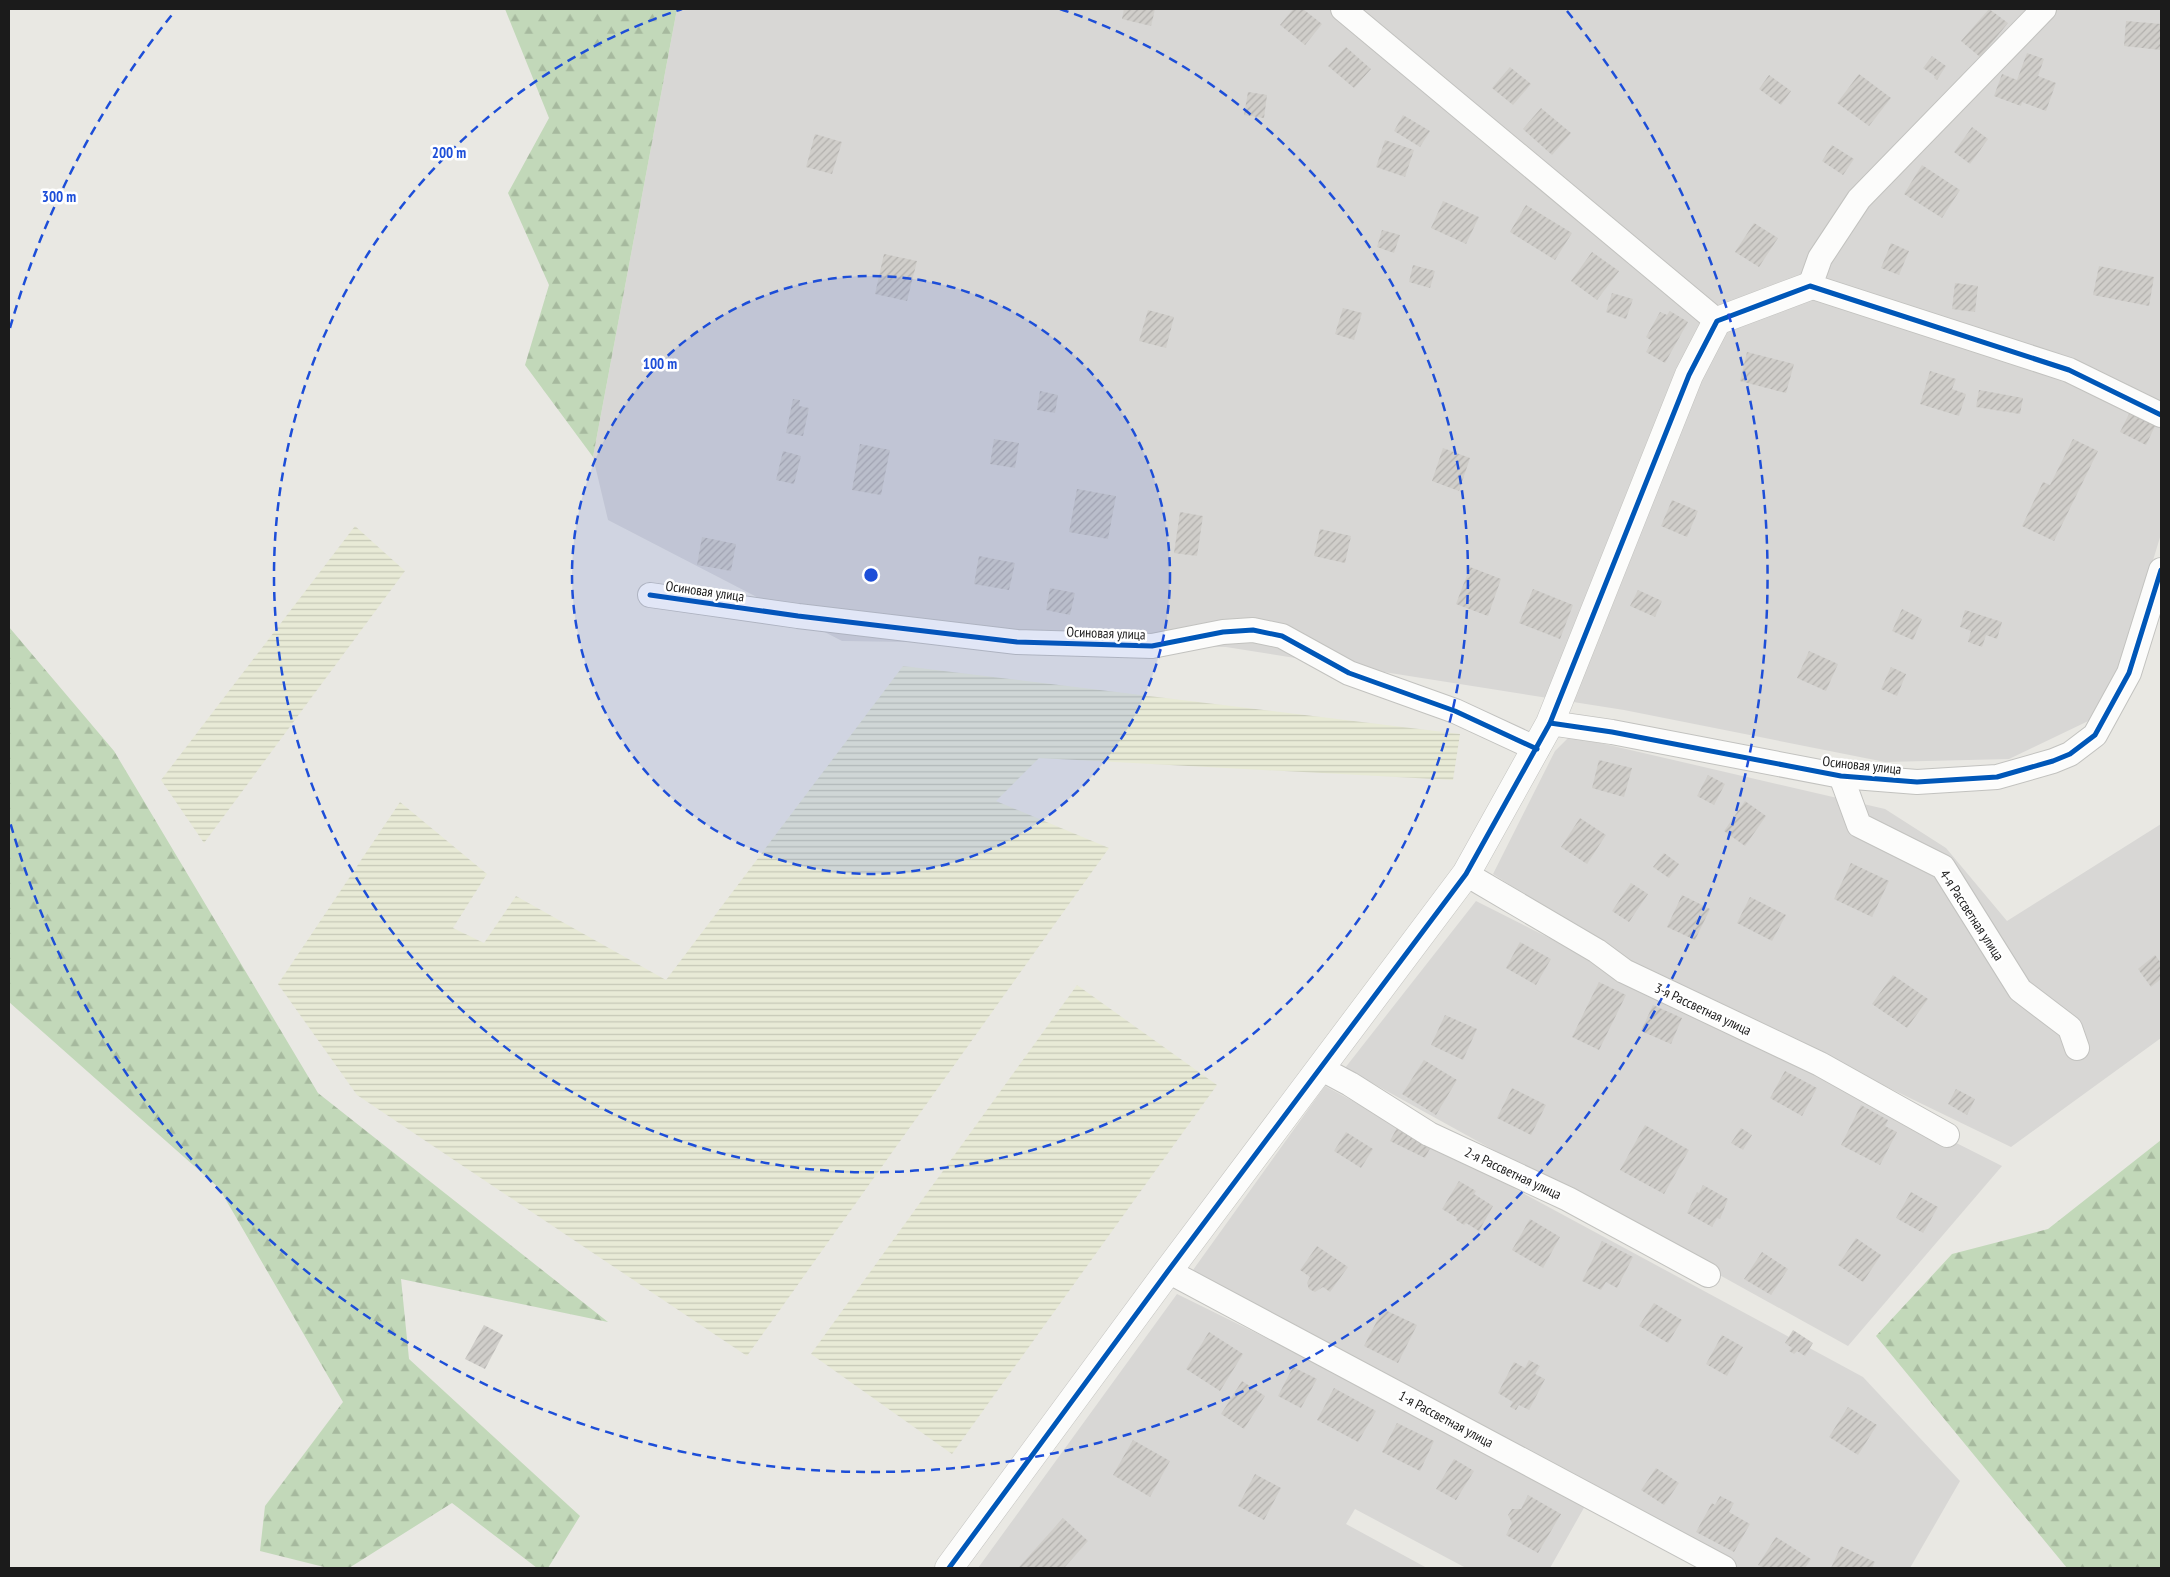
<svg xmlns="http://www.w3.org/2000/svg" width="2170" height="1577" font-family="'PT Sans Narrow',sans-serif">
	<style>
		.residential { fill: #d8d7d5 }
		.farmland { fill: url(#farmland-rules) }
		.forest { fill: url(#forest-firs) }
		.building { fill: url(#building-hatch) }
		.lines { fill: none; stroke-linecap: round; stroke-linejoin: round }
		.minor-casing { stroke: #c2c2bf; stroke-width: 26 }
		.tertiary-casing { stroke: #c2c2bf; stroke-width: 29 }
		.minor { stroke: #fcfcfb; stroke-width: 24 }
		.tertiary { stroke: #fcfcfb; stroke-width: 28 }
		.cycleway-casing { stroke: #fff; stroke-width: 8 }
		.cycleway { stroke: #0057b8; stroke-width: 5 }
		.ring { fill: none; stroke: #1d4ed8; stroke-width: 2.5; stroke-dasharray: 9 6 }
		.labels { text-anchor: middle; stroke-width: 5; stroke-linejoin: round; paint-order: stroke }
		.street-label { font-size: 14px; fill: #1b1b1b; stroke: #fff }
		.centre { fill: #1d4ed8; stroke: #fff; stroke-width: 2.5 }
		.ring-label { font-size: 15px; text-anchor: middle; font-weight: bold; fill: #1d4ed8; stroke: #fff; stroke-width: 5; stroke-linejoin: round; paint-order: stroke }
	</style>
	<defs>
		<pattern id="farmland-rules" width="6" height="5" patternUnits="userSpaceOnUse" patternTransform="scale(1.25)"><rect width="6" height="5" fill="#e8ead6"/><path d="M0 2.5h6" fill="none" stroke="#c6c8b7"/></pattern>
		<pattern id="forest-firs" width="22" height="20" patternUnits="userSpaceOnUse" patternTransform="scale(1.25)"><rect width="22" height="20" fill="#c2d8b9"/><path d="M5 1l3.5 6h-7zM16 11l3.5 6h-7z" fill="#a6b99e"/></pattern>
		<pattern id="building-hatch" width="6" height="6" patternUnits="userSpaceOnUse" patternTransform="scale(1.25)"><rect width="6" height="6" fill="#d0ceca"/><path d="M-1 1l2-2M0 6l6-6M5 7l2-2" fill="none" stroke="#b2b0ad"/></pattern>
	</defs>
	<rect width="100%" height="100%" fill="#e9e8e3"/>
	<g class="residential">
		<polygon points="677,9 2161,9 2161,534 2107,712 2009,759 1885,762 1624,710 1226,647 842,641 608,520 593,457"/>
		<polygon points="1570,736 1885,809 1946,848 2007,921 2161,824 2161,1038 2011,1147 1633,964 1493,874 1555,751"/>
		<polygon points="1476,901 2002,1166 1848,1346 1345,1068"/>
		<polygon points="1325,1086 1863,1377 1960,1481 1910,1568 1727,1568 1193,1270"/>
		<polygon points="1177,1294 1590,1497 1550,1568 1466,1568 1355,1509 1346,1524 1427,1568 978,1568"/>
	</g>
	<g class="farmland">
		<polygon points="355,526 405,571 204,843 161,780"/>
		<polygon points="903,666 1460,734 1453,780 1039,758 996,801 1109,848 747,1356 357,1095 278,984 400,802 487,874 453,928 484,943 516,896 666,980"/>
		<polygon points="1077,985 1217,1085 952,1454 811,1354"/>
	</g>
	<g class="forest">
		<polygon points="505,9 677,9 593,457 525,365 549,285 508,193 549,118"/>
		<polygon points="9,627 114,751 318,1093 608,1322 401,1279 409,1359 580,1516 548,1568 537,1568 452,1503 349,1568 328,1568 260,1551 265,1506 343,1402 219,1188 9,1002"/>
		<polygon points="2161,1140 2161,1568 2067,1568 1876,1336 1952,1254 2048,1229"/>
	</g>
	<g class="building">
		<polygon points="1124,9 1155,9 1151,26 1122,19"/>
		<polygon points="1293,9 1303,9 1322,24 1305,45 1280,25"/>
		<polygon points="1989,9 2008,23 1980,57 1961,41"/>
		<polygon points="2126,21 2161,24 2161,50 2124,46"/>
		<polygon points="1346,47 1371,69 1354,88 1328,66"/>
		<polygon points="2027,53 2044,59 2038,76 2056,83 2046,111 2022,102 2021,106 1994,96 2002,74 2017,80"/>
		<polygon points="1932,56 1946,66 1937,80 1934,78 1935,76 1923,68"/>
		<polygon points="1510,67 1531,84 1513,105 1492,88"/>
		<polygon points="1859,74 1891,98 1869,126 1837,103"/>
		<polygon points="1769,75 1791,91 1781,105 1759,89"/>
		<polygon points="1248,92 1267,95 1264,118 1244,115"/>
		<polygon points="1541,108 1571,133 1552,155 1523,129"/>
		<polygon points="1403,115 1430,131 1420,147 1394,131"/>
		<polygon points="1972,127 1988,139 1970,164 1954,152"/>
		<polygon points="815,134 842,142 832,174 806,167"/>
		<polygon points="1385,140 1414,150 1405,177 1376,167"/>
		<polygon points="1832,145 1854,159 1843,175 1822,161"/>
		<polygon points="1922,165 1960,190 1942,218 1904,194"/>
		<polygon points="1443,201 1479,217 1466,244 1431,228"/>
		<polygon points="1526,205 1572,233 1555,260 1510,232"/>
		<polygon points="1754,223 1778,238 1759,267 1735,252"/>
		<polygon points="1382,230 1400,235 1394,253 1377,247"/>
		<polygon points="1891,243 1909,251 1899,275 1881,268"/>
		<polygon points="1592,252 1619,271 1597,300 1571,281"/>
		<polygon points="884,254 917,261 907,301 875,294"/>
		<polygon points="1413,265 1435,271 1430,288 1409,282"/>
		<polygon points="2099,266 2154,277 2149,306 2093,295"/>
		<polygon points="1955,283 1978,286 1975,312 1952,309"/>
		<polygon points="1612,293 1633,299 1626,319 1606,312"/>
		<polygon points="1343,308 1362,313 1354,340 1335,334"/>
		<polygon points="1148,310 1174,317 1166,348 1139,341"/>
		<polygon points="1670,311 1688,322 1665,363 1646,352 1652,341 1646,337 1660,312 1667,315"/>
		<polygon points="1747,352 1794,364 1786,393 1740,381"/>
		<polygon points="1930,371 1956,379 1952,389 1966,394 1959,416 1920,404"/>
		<polygon points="1979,390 2023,398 2020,414 1976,407"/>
		<polygon points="1040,391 1058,395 1055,413 1037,410"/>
		<polygon points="793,399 800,400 799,406 809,408 803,436 786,433"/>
		<polygon points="2131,410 2157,422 2146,445 2120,432"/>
		<polygon points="994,439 1019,443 1015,468 990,464"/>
		<polygon points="2073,439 2098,451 2054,541 2022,526 2043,482 2050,485"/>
		<polygon points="860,444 890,450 881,495 852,490"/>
		<polygon points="1443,448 1470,458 1459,491 1432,481"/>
		<polygon points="783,451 801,456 794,484 776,480"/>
		<polygon points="1077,489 1116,496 1108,539 1069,532"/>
		<polygon points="1672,500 1698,511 1687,537 1661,526"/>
		<polygon points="1180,512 1203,516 1197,556 1174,553"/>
		<polygon points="1320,529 1351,536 1345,563 1314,556"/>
		<polygon points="702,537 736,544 731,571 697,565"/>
		<polygon points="979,556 1015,563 1009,590 974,584"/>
		<polygon points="1470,567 1501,579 1488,616 1456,604"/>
		<polygon points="1050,588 1075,593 1070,615 1046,610"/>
		<polygon points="1533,589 1573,605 1560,639 1519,623"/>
		<polygon points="1638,590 1662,601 1655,617 1630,606"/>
		<polygon points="1902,609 1922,619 1913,640 1892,631"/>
		<polygon points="1965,610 2002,622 1997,639 1986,635 1982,647 1968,642 1971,631 1960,627"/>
		<polygon points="1809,651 1838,664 1826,691 1797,678"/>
		<polygon points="1891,667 1906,674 1897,696 1881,689"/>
		<polygon points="1599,760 1632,768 1624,797 1592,788"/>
		<polygon points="1708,775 1725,784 1714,805 1697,796"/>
		<polygon points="1745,801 1766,816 1745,846 1724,831"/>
		<polygon points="1580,818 1606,835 1587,864 1561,847"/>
		<polygon points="1664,853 1679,864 1669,878 1653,867"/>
		<polygon points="1851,863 1889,881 1872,917 1834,899"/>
		<polygon points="1631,883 1648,894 1629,922 1612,911"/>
		<polygon points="1682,895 1710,909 1695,940 1667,927"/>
		<polygon points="1750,897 1786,915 1772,941 1737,923"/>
		<polygon points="1520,942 1551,959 1536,985 1506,968"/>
		<polygon points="2155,955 2161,963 2161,979 2151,987 2138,969"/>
		<polygon points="1893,975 1928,999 1907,1028 1872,1004"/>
		<polygon points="1599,982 1626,995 1599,1050 1572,1037"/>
		<polygon points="1653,1005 1682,1018 1671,1044 1641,1031"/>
		<polygon points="1445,1015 1477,1029 1463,1060 1431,1045"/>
		<polygon points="1424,1060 1457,1080 1436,1115 1402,1094"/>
		<polygon points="1785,1071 1817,1088 1802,1116 1770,1098"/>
		<polygon points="1512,1088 1546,1105 1531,1135 1497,1118"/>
		<polygon points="1956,1089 1975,1099 1967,1115 1948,1104"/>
		<polygon points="1861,1105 1888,1120 1885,1126 1897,1132 1880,1165 1841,1145"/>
		<polygon points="1399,1124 1434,1141 1425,1158 1390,1141"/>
		<polygon points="1645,1125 1689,1150 1664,1194 1620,1170"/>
		<polygon points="1741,1128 1752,1135 1743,1150 1731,1143"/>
		<polygon points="1346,1132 1373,1149 1361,1168 1334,1151"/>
		<polygon points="1459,1181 1476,1191 1474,1194 1493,1206 1479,1231 1466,1223 1464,1225 1456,1220 1457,1218 1442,1209"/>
		<polygon points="1703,1185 1728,1199 1720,1219 1717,1218 1712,1227 1687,1213 1697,1192 1699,1193"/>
		<polygon points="1911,1192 1938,1207 1923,1233 1896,1218"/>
		<polygon points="1530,1219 1560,1237 1543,1268 1512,1250"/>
		<polygon points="1856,1238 1881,1255 1863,1282 1838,1265"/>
		<polygon points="1602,1241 1633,1257 1617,1288 1606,1282 1601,1290 1582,1281"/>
		<polygon points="1317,1246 1348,1267 1330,1292 1323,1287 1315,1292 1309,1289 1307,1283 1310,1277 1300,1270"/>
		<polygon points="1762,1252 1788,1269 1771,1295 1744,1279"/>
		<polygon points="1654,1303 1682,1320 1668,1343 1639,1326"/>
		<polygon points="1383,1309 1417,1325 1398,1363 1364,1346"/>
		<polygon points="484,1325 503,1335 485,1369 465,1359"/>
		<polygon points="1793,1330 1813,1343 1805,1356 1797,1351 1794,1354 1789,1351 1792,1348 1785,1343"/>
		<polygon points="1209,1332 1243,1354 1220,1391 1186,1369"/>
		<polygon points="1722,1335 1743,1347 1727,1376 1706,1364"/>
		<polygon points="1529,1360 1540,1366 1535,1374 1545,1379 1529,1410 1519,1405 1516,1410 1510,1407 1513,1402 1498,1393 1514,1362 1525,1368"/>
		<polygon points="1293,1367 1317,1379 1301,1408 1278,1396"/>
		<polygon points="1242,1381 1265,1396 1244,1429 1221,1414"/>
		<polygon points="1334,1388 1376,1411 1358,1442 1317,1420"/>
		<polygon points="1848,1407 1877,1425 1858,1455 1829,1437"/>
		<polygon points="1397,1423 1434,1441 1420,1471 1382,1452"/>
		<polygon points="1133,1440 1170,1461 1150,1497 1113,1475"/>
		<polygon points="1454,1459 1474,1471 1456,1500 1436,1489"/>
		<polygon points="1656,1468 1679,1483 1664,1505 1641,1490"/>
		<polygon points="1255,1474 1281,1488 1264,1520 1238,1506"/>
		<polygon points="1528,1495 1561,1514 1538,1553 1506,1535 1512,1523 1508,1515 1512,1509 1521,1509"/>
		<polygon points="1720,1496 1734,1503 1729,1512 1750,1524 1734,1552 1696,1532 1712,1503 1715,1505"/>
		<polygon points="1063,1518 1088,1541 1064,1568 1021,1568 1019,1567"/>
		<polygon points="1776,1537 1811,1559 1805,1568 1762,1568 1758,1565"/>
		<polygon points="1841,1546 1875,1562 1872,1568 1831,1568"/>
	</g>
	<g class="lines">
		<defs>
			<g id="minor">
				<polyline points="1343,9 1717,321"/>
				<polyline points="2044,9 1859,199 1820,258 1810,286 2069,370 2161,415"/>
				<polyline points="650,595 798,616 1017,642 1152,646 1223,632 1253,630 1282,636 1349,673 1455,711 1537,749"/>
				<polyline points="1550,723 1612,732 1841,776 1917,782 1997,777 2053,761 2070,754 2095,735 2129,673 2161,570"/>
				<polyline points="1841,776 1859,825 1943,867 2020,990 2070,1028 2077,1048"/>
				<polyline points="1466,874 1597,951 1624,971 1820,1064 1947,1135"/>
				<polyline points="1320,1068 1350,1084 1429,1134 1568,1199 1708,1275"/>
				<polyline points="1168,1271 1724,1568"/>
			</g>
			<polyline id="tertiary" points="949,1568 1168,1271 1466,874 1550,723 1689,375 1717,321 1810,286"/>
		</defs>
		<use href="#minor" class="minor-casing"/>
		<use href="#tertiary" class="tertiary-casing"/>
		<use href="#minor" class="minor"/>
		<use href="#tertiary" class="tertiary"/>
		<defs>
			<g id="cycleway">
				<polyline points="650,595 798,616 1017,642 1152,646 1223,632 1253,630 1282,636 1349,673 1455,711 1537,749"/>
				<polyline points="1550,723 1612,732 1841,776 1917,782 1997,777 2053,761 2070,754 2095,735 2129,673 2161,570"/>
				<polyline points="949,1568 1168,1271 1466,874 1550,723 1689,375 1717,321 1810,286 2069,370 2161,415"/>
			</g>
		</defs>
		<use href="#cycleway" class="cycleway-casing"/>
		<use href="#cycleway" class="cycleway"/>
	</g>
	<circle cx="871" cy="575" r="299" fill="#1d4ed8" fill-opacity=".12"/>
	<g class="ring">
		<circle cx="871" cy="575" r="299"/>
		<path d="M1060 9A597 597 0 1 1 682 9"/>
		<path d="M10 328A896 896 0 0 1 175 11M1567 11A896 896 0 1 1 10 822"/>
	</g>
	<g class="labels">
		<g class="street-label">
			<text transform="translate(705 591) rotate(8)" y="5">Осиновая улица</text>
			<text transform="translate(1106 633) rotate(2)" y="5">Осиновая улица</text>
			<text transform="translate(1862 765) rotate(6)" y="5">Осиновая улица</text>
			<text transform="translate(1972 915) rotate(57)" y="5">4-я Рассветная улица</text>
			<text transform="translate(1703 1009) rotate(25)" y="5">3-я Рассветная улица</text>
			<text transform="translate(1513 1173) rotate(25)" y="5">2-я Рассветная улица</text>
			<text transform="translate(1446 1419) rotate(28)" y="5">1-я Рассветная улица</text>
		</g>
	</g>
	<circle cx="871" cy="575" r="8" class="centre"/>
	<g class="ring-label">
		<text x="449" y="158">200 m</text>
		<text x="59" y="202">300 m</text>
		<text x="660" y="369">100 m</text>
	</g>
	<rect width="2170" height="1577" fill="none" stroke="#1b1b1b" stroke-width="20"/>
</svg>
